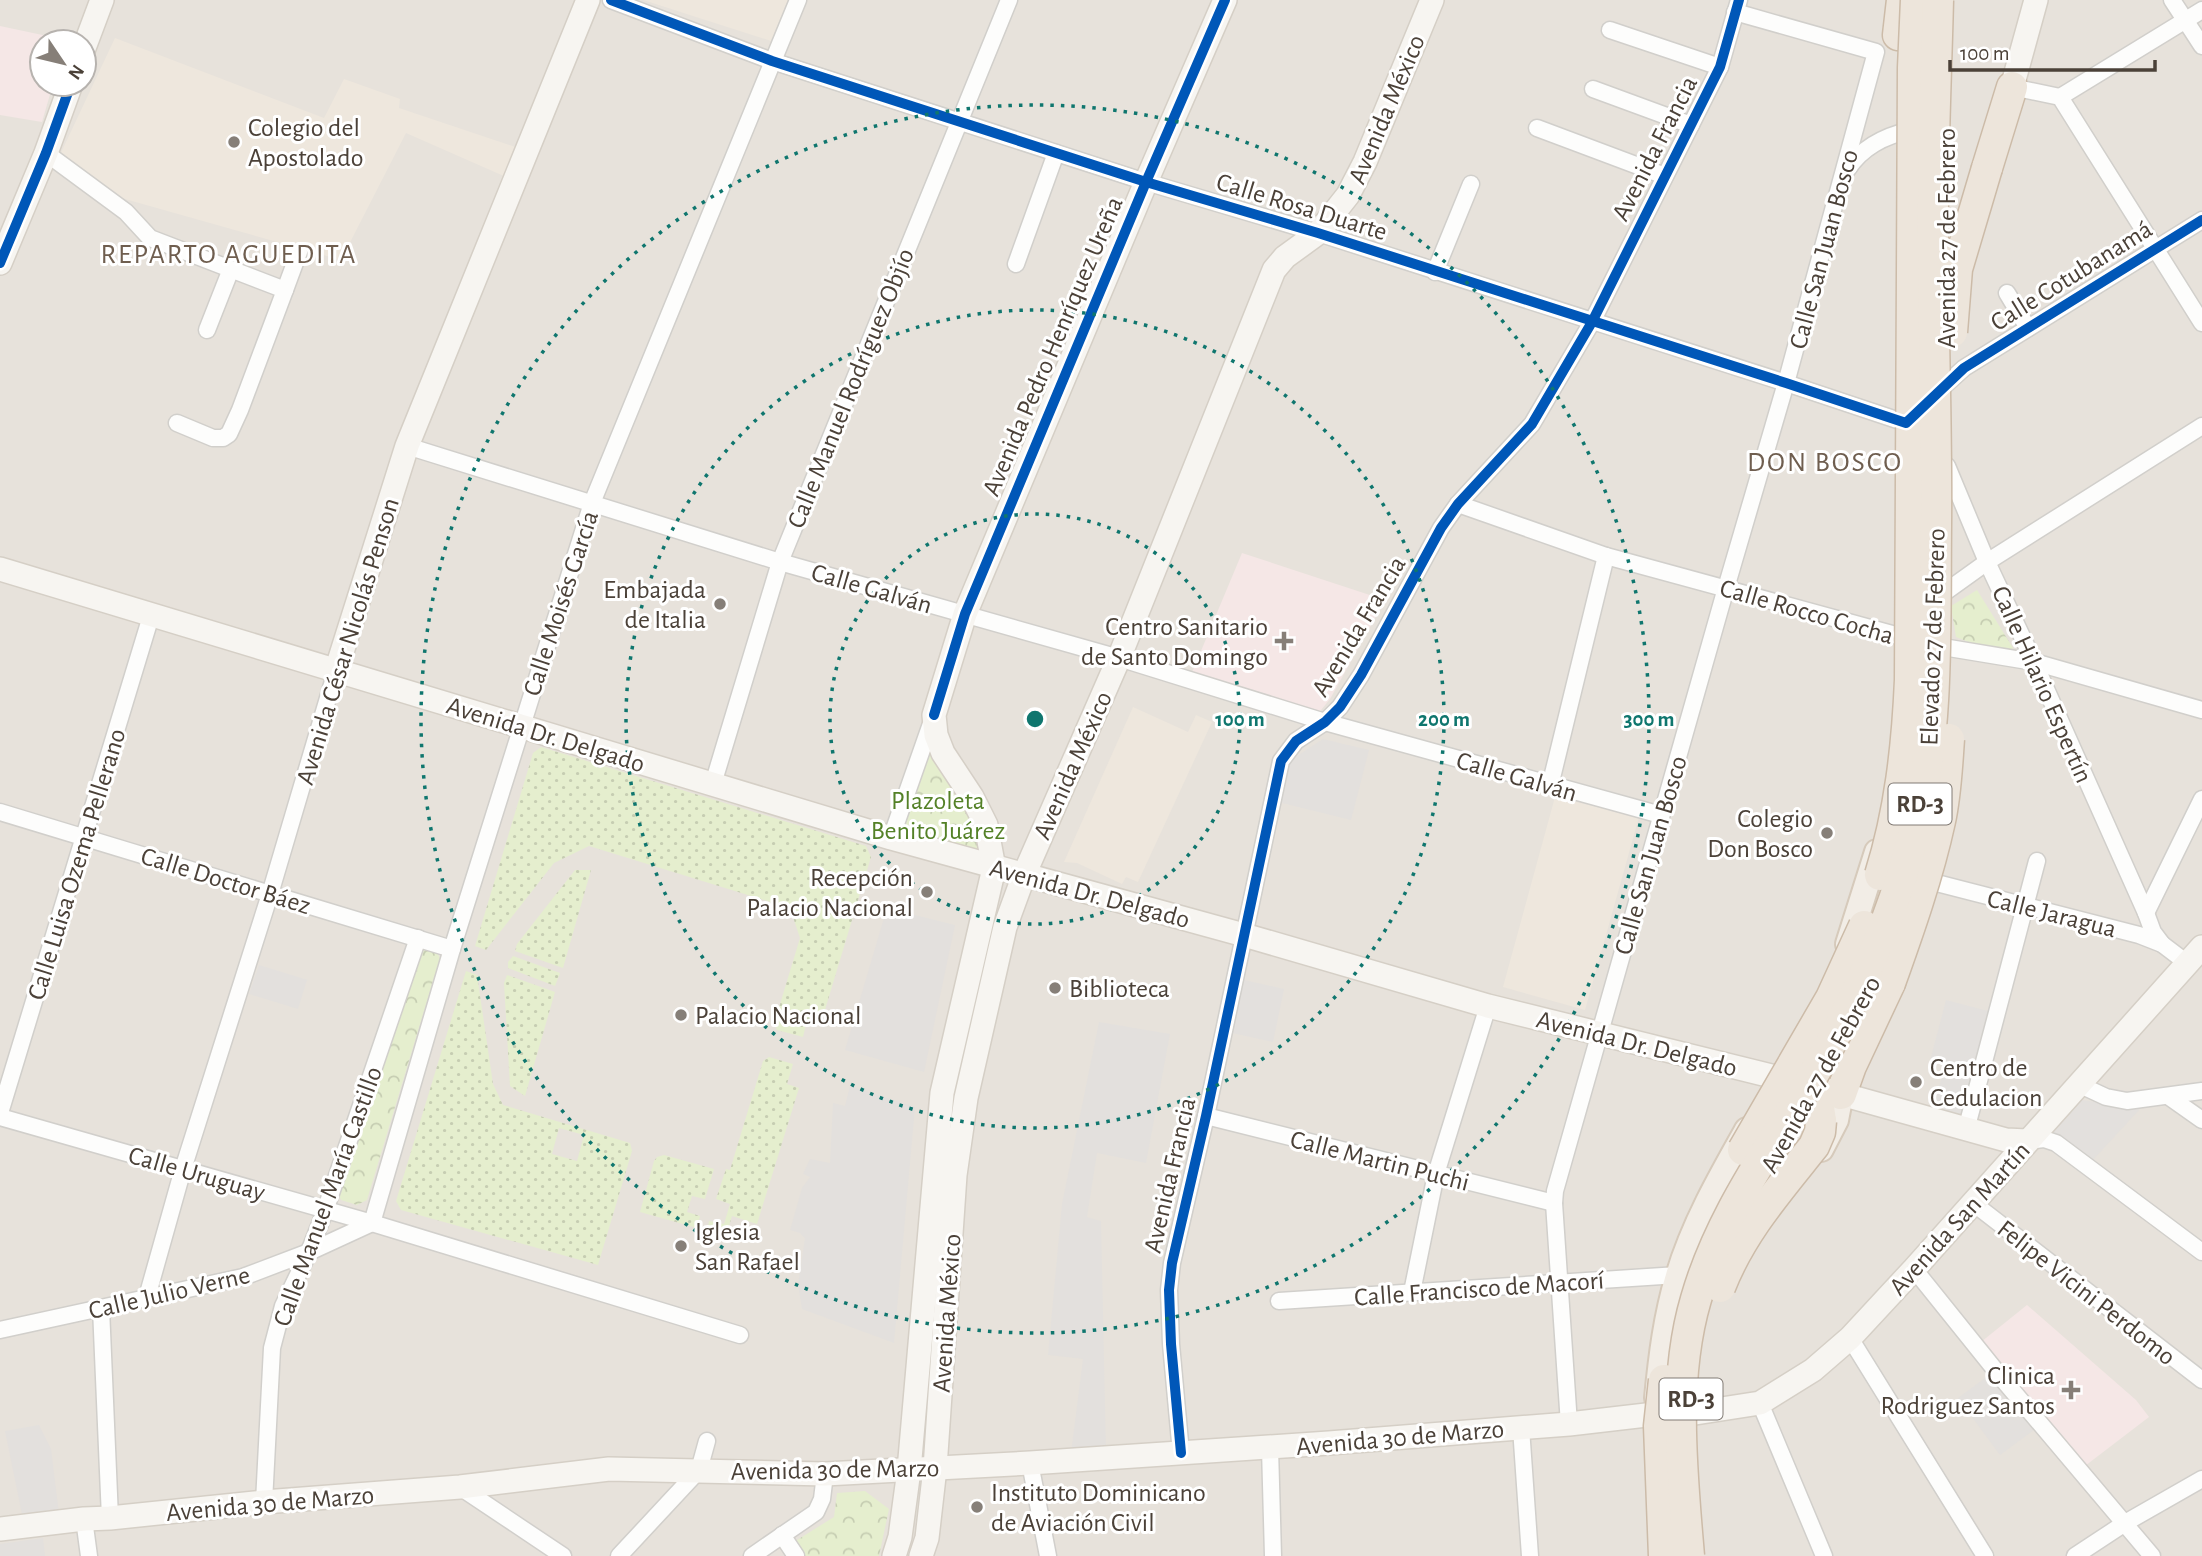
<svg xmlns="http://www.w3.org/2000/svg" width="2202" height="1556" font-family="'Alegreya Sans',sans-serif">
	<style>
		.residential { fill: #e7e2db; fill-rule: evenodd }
		.education { fill: #eee7dd }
		.medical { fill: #f5e7e6 }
		.grass { fill: url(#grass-dots); fill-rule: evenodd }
		.park { fill: url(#park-crowns) }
		.parking { fill: #e3e0dd }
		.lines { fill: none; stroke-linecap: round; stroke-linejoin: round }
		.street-casing { stroke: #d1cfcb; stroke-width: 19 }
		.secondary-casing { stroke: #d5cfc6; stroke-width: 26 }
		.primary-casing { stroke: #d6cabb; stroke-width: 28 }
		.highway-casing { stroke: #ccbba8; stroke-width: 33 }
		.street { stroke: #fdfdfc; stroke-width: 16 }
		.secondary { stroke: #f7f5f1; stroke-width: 23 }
		.primary { stroke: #f2ede6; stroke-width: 24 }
		.highway { stroke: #ede5db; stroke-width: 30 }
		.highway-bridge-casing { stroke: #ccbba8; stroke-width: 33; stroke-linecap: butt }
		.highway-bridge { stroke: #ede5db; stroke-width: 30 }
		.cycleway-casing { stroke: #fff; stroke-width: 15 }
		.cycleway { stroke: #0057b8; stroke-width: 10 }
		.ring { fill: none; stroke: #0f766e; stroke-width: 3.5; stroke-dasharray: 3.5 7 }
		.poi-dot { fill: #867f78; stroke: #fff; stroke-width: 2.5 }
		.labels { text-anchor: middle; stroke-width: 6; stroke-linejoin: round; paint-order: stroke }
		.shield { fill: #fff; stroke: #817a74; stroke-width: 2 }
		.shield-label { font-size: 24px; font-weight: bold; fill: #4b4138 }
		.street-label { font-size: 26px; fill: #4b4138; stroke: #fff }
		.poi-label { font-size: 26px; fill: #4b4138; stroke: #fff; text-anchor: start }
		.park-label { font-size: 26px; fill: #548127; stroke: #fff }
		.neighbourhood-label { font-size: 28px; letter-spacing: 2px; fill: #6f5e4f; stroke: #fff }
		.centre { fill: #0f766e; stroke: #fff; stroke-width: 3.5 }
		.ring-label { font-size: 21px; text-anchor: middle; font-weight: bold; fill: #0f766e; stroke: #fff; stroke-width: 6; stroke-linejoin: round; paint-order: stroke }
	</style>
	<defs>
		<pattern id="grass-dots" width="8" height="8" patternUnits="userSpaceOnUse" patternTransform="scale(1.75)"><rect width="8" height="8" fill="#e5eece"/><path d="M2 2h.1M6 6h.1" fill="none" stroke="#c6cdb2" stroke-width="1.8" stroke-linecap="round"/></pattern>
		<pattern id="park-crowns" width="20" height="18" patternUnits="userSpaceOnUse" patternTransform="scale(1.75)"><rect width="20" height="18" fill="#e5eece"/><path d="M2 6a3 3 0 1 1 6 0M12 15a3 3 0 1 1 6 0" fill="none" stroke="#c6cdb2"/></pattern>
	</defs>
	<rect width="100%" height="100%" fill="#f3f1ee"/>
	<path class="residential" d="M0,0H2202V1556H0ZM42,42H84V84H42Z"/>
	<g class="education">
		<polygon points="643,0 788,0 771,41"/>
		<polygon points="115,38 324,118 344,79 400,99 399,108 527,151 515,181 406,133 341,260 93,190 59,157"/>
		<polygon points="1133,707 1188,732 1196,715 1212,722 1138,882 1126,877 1122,884 1077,863 1064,862"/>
		<polygon points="1555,797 1639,817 1585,1010 1503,987"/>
	</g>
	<g class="medical">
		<polygon points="0,26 66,40 65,42 42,42 42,84 53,84 42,122 0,115"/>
		<polygon points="1242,553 1385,600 1330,699 1313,720 1188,682"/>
		<polygon points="2027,1305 2136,1400 2149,1417 2081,1469 1981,1342"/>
	</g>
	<g class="grass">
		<polygon points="541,747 866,846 871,857 821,1023 807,1020 803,1037 777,1030 774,1024 800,938 790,908 589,846 554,863 486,950 475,946 533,753"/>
		<polygon points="575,870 591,870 563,968 515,951 517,944"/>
		<polygon points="513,956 560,973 555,986 508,968 508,962"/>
		<path d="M466,971L477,975L493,1084L503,1105L630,1143L632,1151L598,1265L401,1210L396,1201ZM559,1128L584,1135L577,1161L552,1154Z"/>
		<polygon points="507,975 555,992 525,1096 510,1086 504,983"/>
		<polygon points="769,1057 793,1064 787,1084 799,1088 757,1224 732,1216 727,1233 708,1227 709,1221 724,1224 730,1204 716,1199 726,1169 730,1170 763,1061"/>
		<polygon points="664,1155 714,1169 705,1199 692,1196 687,1212 700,1216 697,1228 640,1212 654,1161 657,1157"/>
	</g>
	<g class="park">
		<polygon points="1977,590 2013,648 2006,657 1956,637 1951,606"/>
		<polygon points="929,739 973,808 986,862 896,837"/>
		<polygon points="423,948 437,953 440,958 367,1200 357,1205 341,1200 338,1193 419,950"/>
		<polygon points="865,1491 889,1509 879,1556 797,1556 789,1545 834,1517 837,1493"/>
	</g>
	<g class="parking">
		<polygon points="1323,739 1369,750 1351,820 1278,802 1288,762"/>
		<polygon points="887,908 955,925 924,1072 845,1050"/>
		<polygon points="259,965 311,981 307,980 298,1009 249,994"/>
		<polygon points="1244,980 1284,989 1273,1042 1232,1033"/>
		<polygon points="1946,1000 1988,1011 1959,1120 1932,1113 1945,1065 1930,1061"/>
		<polygon points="1099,1022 1170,1034 1146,1163 1097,1153 1087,1217 1101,1221 1106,1452 1071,1453 1083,1359 1048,1355 1062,1204"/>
		<polygon points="850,1086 915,1107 894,1343 802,1309 798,1285 805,1238 800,1233 790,1230 802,1188 810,1177 803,1174 810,1159 830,1163 833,1103 845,1106"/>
		<polygon points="2082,1100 2140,1109 2091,1162 2047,1134"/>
		<polygon points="1992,1373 2034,1430 2000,1455 1958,1398"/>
		<polygon points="39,1425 51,1449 59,1514 23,1519 5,1431"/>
		<polygon points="43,1538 45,1556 0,1556 0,1544"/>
	</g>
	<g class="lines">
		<defs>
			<g id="street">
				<polyline points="611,0 772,61 1146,182 1318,233 1786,383 1906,423 1913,416"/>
				<polyline points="2172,0 2202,46"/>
				<polyline points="1610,30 1720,67"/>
				<polyline points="1593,89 1691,125"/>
				<polyline points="2012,94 2012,87 2060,97 2202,323"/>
				<polyline points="2060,97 2202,10"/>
				<polyline points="1537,128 1665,176"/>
				<polyline points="46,153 126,212 150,238 285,290 240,410 229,434 223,438 213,438 177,423"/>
				<path d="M1847,170C1862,147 1884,136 1911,130"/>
				<polyline points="1016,264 1056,153"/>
				<polyline points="1435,272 1471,184"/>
				<polyline points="285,290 299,252"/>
				<polyline points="2007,293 2028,328"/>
				<polyline points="207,330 231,269"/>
				<polyline points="1934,395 1964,368 2202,220"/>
				<polyline points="407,446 780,562 1119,658 1325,722 1661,815"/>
				<polyline points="1940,462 1947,466 1987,562 2034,662 2146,913 2153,932 2162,944"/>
				<polyline points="1458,504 1606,556 1903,637 1943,647 2034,662 2202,710"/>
				<polyline points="1934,600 1987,562 2202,426"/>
				<polyline points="713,784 780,562 1009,0"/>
				<polyline points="1550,786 1606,556"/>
				<polyline points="0,812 452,949"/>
				<polyline points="891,838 932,721"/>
				<polyline points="1921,879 2139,935 2162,944 2187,963"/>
				<polyline points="2146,913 2202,799"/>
				<polyline points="2078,1084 2106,1097 2127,1101 2202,1091"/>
				<polyline points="2168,1096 2202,1120"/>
				<polyline points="0,1113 151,616"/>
				<polyline points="1206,1116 1554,1203"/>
				<polyline points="0,1117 372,1223 740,1335"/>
				<polyline points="1966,1130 2037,861"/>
				<polyline points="2027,1141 2044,1139 2056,1143 2202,1252"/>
				<polyline points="1973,1203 2202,1380"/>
				<polyline points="372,1223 452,949 592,503 798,0"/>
				<polyline points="1914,1269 2000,1376 2152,1556"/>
				<polyline points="1412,1292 1436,1174 1488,1006"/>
				<polyline points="147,1297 183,1169 270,894 336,671"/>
				<polyline points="1279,1301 1678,1275"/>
				<polyline points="101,1308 110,1518"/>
				<polyline points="0,1330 243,1277 309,1252 372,1223"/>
				<polyline points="1850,1338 1985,1556"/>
				<polyline points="1760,1403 1824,1556"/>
				<polyline points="1569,1424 1554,1203 1555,1191 1726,588 1786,383 1876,52 1735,12"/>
				<polyline points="1521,1428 1530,1556"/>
				<polyline points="1270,1448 1273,1556"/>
				<polyline points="1181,1453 1171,1344 1169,1290 1172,1263 1206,1116 1281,761 1296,741 1325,722 1340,707 1361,675 1441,528 1458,504 1532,424 1592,322 1720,67 1739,0"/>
				<polyline points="1030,1463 1048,1556"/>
				<polyline points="460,1487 563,1556"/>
				<polyline points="264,1502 272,1348 283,1306 309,1252 325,1211 418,938"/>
				<polyline points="84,1519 89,1556"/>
				<polyline points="782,1535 796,1556"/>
				<polyline points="619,1556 699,1470 707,1441"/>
				<polyline points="752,1556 816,1512 822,1499 825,1474"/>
				<polyline points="2075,1556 2125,1523 2202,1479"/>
			</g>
			<g id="secondary">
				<polyline points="84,48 102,0"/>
				<polyline points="2012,87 2036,0"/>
				<polyline points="0,263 46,153 71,84"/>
				<polyline points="0,569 891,838 1244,935 1488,1006 1816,1087 2006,1140 2027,1141"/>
				<polyline points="336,671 407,446 588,0"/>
				<polyline points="0,1529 84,1519 110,1518 264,1502 460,1487 609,1469 825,1474 1030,1463 1329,1443 1569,1424 1655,1414 1689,1414 1760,1403 1813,1370 1850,1338 1914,1269 2202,947"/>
				<polyline points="894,1556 900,1537 909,1470 942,1093 994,868 986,825 972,797 943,753 936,735 934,715 965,614 1146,182 1225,0"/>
				<polyline points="921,1556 927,1538 935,1468 955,1175 966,1098 1005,927 1024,875 1119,658 1274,270 1285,257 1318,233 1348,195 1365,162 1432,0"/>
			</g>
			<g id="primary">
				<polyline points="1848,944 1877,852"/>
				<polyline points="1821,1149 1836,1120 1841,1094"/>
				<path d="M1657,1398C1661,1356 1666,1316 1678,1276C1693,1225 1721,1176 1747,1130"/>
			</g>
			<g id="highway">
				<polyline points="1898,35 1902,0"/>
				<polyline points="1987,168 2012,87"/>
				<polyline points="1816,1087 1821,1121"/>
				<polyline points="1841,1094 1851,1066 1890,983"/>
			</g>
		</defs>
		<use href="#street" class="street-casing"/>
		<use href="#secondary" class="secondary-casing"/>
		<use href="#primary" class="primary-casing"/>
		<use href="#highway" class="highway-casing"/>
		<use href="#street" class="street"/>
		<use href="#secondary" class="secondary"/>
		<use href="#primary" class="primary"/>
		<use href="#highway" class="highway"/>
		<defs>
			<g id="highway-bridge">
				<polyline points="1952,332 1957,269 1987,168"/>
				<path d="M1880,875C1900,811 1907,747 1910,680L1913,68L1916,0"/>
				<path d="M1890,983C1909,930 1928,876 1940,821C1946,794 1947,766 1949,739"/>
				<polyline points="1743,1150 1831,998 1864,926"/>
				<path d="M1720,1287C1741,1233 1778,1191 1814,1146L1820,1132L1821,1121"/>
				<polyline points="1664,1556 1659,1426 1664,1380"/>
				<path d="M1689,1556C1682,1473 1672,1380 1696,1299C1722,1208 1779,1137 1824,1056C1864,982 1897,906 1916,824C1939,727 1935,625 1936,526C1937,431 1933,337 1933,243C1932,162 1936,81 1938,0"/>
			</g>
		</defs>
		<use href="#highway-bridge" class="highway-bridge-casing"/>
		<use href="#highway-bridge" class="highway-bridge"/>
		<defs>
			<g id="cycleway">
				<polyline points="611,0 772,61 1146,182 1318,233 1786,383 1906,423 1964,368 2202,220"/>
				<polyline points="0,263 46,153 71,84"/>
				<polyline points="934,715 965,614 1146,182 1225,0"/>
				<polyline points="1181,1453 1171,1344 1169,1290 1172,1263 1206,1116 1281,761 1296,741 1325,722 1340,707 1361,675 1441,528 1458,504 1532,424 1592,322 1720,67 1739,0"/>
			</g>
		</defs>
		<use href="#cycleway" class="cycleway-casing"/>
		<use href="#cycleway" class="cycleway"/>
	</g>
	<g class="ring">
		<circle cx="1035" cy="719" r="205"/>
		<circle cx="1035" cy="719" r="409"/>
		<circle cx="1035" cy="719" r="614"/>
	</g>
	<g class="poi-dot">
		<circle cx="234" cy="142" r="7"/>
		<circle cx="720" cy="604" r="7"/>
		<path d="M1280.5 630.5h7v7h7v7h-7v7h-7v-7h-7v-7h7z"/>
		<circle cx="1827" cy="833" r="7"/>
		<circle cx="927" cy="892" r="7"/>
		<circle cx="1055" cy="988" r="7"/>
		<circle cx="681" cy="1015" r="7"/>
		<circle cx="1916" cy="1082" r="7"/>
		<circle cx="681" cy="1246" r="7"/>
		<path d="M2067.5 1379.5h7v7h7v7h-7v7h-7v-7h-7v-7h7z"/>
		<circle cx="977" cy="1507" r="7"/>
	</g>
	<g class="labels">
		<g class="shield">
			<rect x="1888.5" y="783.5" width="63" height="41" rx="5"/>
			<rect x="1659.5" y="1378.5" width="63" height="41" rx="5"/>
		</g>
		<g class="shield-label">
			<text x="1920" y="812">RD-3</text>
			<text x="1691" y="1407">RD-3</text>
		</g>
		<g class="street-label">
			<text transform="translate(1386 109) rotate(-67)" y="9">Avenida México</text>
			<text transform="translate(1654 148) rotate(-63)" y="9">Avenida Francia</text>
			<text transform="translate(1302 206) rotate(17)" y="9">Calle Rosa Duarte</text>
			<text transform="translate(1946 238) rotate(-90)" y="9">Avenida 27 de Febrero</text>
			<text transform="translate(1823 249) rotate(-75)" y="9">Calle San Juan Bosco</text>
			<text transform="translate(2071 275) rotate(-32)" y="9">Calle Cotubanamá</text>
			<text transform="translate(1052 346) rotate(-67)" y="9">Avenida Pedro Henríquez Ureña</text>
			<text transform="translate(850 388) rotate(-68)" y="9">Calle Manuel Rodríguez Objío</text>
			<text transform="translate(872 588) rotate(16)" y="9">Calle Galván</text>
			<text transform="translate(560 603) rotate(-72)" y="9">Calle Moisés García</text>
			<text transform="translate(1807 611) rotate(16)" y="9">Calle Rocco Cocha</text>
			<text transform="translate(1358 626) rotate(-59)" y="9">Avenida Francia</text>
			<text transform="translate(1932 637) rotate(-88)" y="9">Elevado 27 de Febrero</text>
			<text transform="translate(347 641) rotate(-73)" y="9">Avenida César Nicolás Penson</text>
			<text transform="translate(2043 684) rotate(66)" y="9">Calle Hilario Espertín</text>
			<text transform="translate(546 734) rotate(17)" y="9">Avenida Dr. Delgado</text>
			<text transform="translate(1072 765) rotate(-66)" y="9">Avenida México</text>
			<text transform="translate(1517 776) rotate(16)" y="9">Calle Galván</text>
			<text transform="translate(1650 855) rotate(-74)" y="9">Calle San Juan Bosco</text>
			<text transform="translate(76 864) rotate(-73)" y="9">Calle Luisa Ozema Pellerano</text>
			<text transform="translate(226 880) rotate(17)" y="9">Calle Doctor Báez</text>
			<text transform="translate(1090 893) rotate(15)" y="9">Avenida Dr. Delgado</text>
			<text transform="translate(2052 913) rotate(14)" y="9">Calle Jaragua</text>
			<text transform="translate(1637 1043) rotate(14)" y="9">Avenida Dr. Delgado</text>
			<text transform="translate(1820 1074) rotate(-61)" y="9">Avenida 27 de Febrero</text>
			<text transform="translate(1380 1160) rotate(14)" y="9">Calle Martin Puchi</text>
			<text transform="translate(197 1173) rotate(16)" y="9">Calle Uruguay</text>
			<text transform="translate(1169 1175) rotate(-77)" y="9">Avenida Francia</text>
			<text transform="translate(327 1196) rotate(-70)" y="9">Calle Manuel María Castillo</text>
			<text transform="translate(1959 1218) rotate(-48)" y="9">Avenida San Martín</text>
			<text transform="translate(1479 1288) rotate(-4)" y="9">Calle Francisco de Macorí</text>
			<text transform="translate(169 1292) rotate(-13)" y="9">Calle Julio Verne</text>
			<text transform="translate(2087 1292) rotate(38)" y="9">Felipe Vicini Perdomo</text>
			<text transform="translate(946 1313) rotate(-86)" y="9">Avenida México</text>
			<text transform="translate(1400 1437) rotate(-5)" y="9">Avenida 30 de Marzo</text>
			<text transform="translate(835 1469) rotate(-1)" y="9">Avenida 30 de Marzo</text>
			<text transform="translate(270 1503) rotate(-5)" y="9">Avenida 30 de Marzo</text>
		</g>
		<g class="poi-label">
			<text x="248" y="136">Colegio del<tspan x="248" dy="30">Apostolado</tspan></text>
			<text x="706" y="598" text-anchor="end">Embajada<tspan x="706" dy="30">de Italia</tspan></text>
			<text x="1268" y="635" text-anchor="end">Centro Sanitario<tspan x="1268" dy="30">de Santo Domingo</tspan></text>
			<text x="1813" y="827" text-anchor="end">Colegio<tspan x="1813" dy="30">Don Bosco</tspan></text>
			<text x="913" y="886" text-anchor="end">Recepción<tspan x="913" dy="30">Palacio Nacional</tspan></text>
			<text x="1069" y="997">Biblioteca</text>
			<text x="695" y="1024">Palacio Nacional</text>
			<text x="1930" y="1076">Centro de<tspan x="1930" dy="30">Cedulacion</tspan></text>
			<text x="695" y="1240">Iglesia<tspan x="695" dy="30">San Rafael</tspan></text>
			<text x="2055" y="1384" text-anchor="end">Clinica<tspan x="2055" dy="30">Rodriguez Santos</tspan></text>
			<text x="991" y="1501">Instituto Dominicano<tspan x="991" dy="30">de Aviación Civil</tspan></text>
		</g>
		<g class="park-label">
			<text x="938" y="809">Plazoleta<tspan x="938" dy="30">Benito Juárez</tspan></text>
		</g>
		<g class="neighbourhood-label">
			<text x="229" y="263">REPARTO AGUEDITA</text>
			<text x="1825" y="471">DON BOSCO</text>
		</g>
	</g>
	<circle cx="1035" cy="719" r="10" class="centre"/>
	<g class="ring-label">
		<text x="1240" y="726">100 m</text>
		<text x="1444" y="726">200 m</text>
		<text x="1649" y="726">300 m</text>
	</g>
	<g transform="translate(63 63) rotate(125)"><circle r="33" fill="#ffffff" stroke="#b7b3af" stroke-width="2"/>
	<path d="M0-5L12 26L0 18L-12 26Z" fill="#867f78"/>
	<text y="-10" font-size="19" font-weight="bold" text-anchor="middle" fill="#4b4138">N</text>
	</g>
	<path d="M1950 60v10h205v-10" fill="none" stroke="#4b4138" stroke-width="3.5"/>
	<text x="1960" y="60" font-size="21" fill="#4b4138" stroke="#ffffff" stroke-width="5" paint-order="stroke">100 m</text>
</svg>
